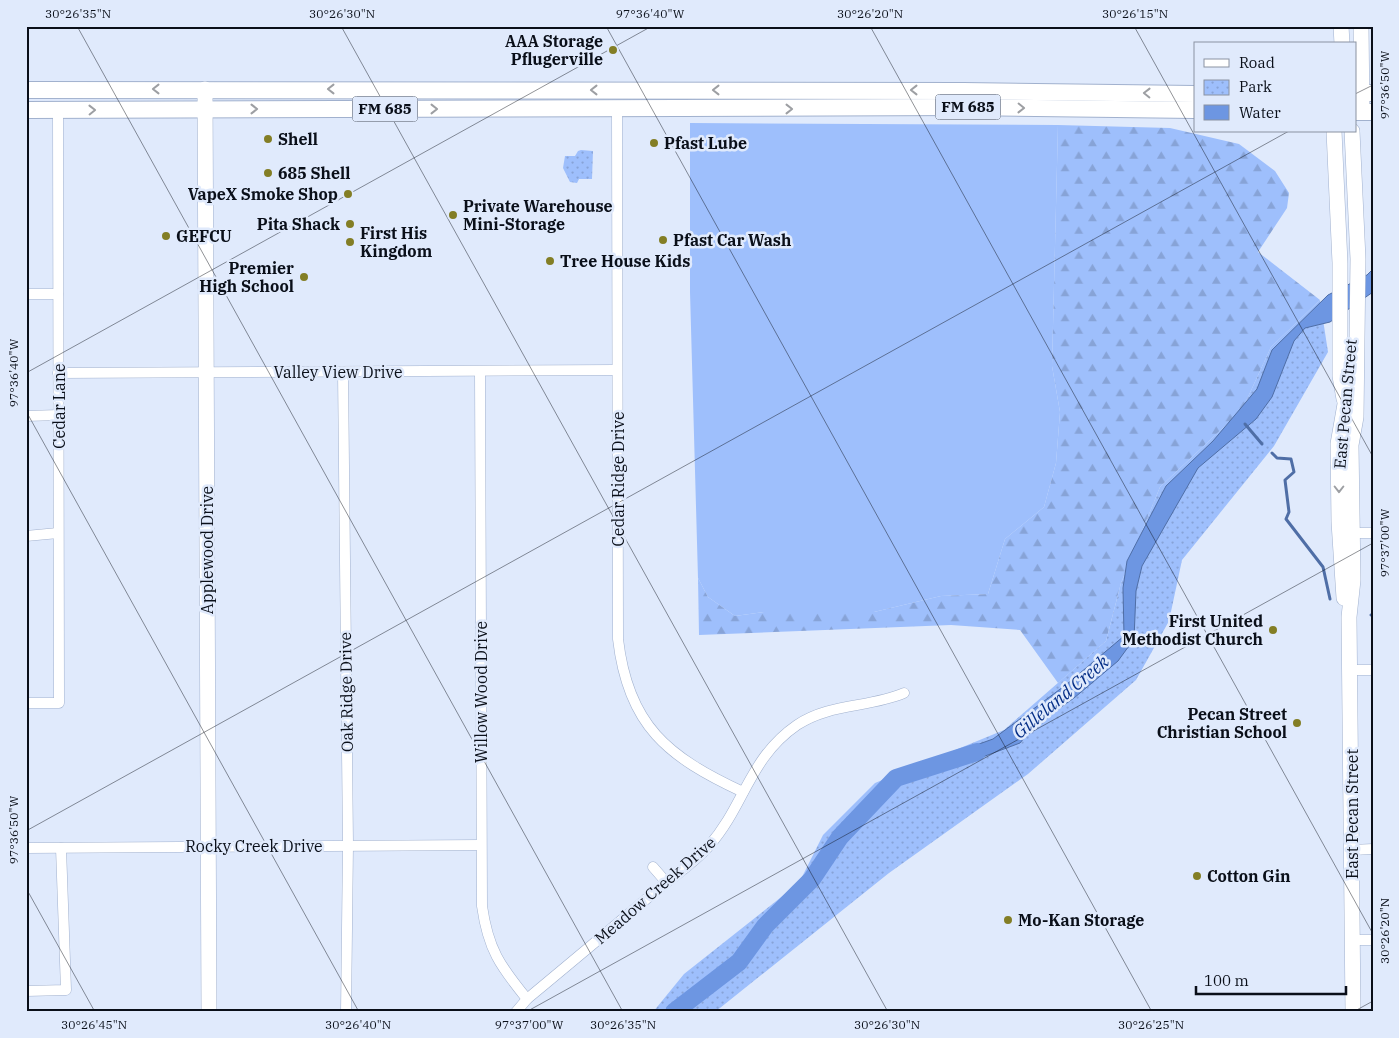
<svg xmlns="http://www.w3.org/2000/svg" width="1399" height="1038" font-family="'IBM Plex Serif',serif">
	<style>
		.green { fill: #9ebffc }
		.forest { fill: url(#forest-firs) }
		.park { fill: url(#park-dots) }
		.water { fill: #6d96e2; stroke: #4f6ea6 }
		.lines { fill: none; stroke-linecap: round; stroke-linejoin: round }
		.stream { stroke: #4f6ea6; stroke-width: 3 }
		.river { stroke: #6d96e2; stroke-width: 18 }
		.street-casing { stroke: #a1b1ce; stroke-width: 11 }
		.secondary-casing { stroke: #a1b1ce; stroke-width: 16 }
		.primary-casing { stroke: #a1b1ce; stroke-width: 18 }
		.street { stroke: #fff; stroke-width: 10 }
		.secondary { stroke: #fff; stroke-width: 15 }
		.primary { stroke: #fff; stroke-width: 16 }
		.oneway { stroke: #9d9fa3 }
		.ticks { fill: none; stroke: #0a0f19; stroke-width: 1; stroke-opacity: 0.45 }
		.poi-dot { fill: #837e25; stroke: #e0eafc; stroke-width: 2 }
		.labels { text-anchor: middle; stroke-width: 5; stroke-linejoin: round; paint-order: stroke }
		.shield { fill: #e0eafc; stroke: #4a515d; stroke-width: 1 }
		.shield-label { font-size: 15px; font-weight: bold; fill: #0a0f19 }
		.poi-label { font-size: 16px; font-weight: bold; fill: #0a0f19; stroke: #e0eafc; text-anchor: start }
		.street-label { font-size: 16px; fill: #0a0f19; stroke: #e0eafc }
		.water-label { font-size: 18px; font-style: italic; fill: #052e86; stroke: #e0eafc }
		.neatline { fill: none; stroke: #0a0f19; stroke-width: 2 }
		.ticks-label { font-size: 12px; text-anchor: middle; fill: #0a0f19 }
	</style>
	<defs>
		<pattern id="forest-firs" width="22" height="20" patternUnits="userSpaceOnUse" patternTransform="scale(1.25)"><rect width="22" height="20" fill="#9ebffc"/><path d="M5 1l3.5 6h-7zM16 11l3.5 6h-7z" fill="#87a3d7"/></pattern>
		<pattern id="park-dots" width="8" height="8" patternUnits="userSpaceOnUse" patternTransform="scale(1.25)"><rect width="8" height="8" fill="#9ebffc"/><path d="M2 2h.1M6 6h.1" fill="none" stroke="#87a3d7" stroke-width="1.8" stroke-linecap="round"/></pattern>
	</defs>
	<rect width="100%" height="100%" fill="#e0eafc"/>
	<polygon class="green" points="690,123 1058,125 1052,366 1060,412 1056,463 1044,507 1005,539 988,594 941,596 874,612 764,612 735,616 708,597 698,578 690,292"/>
	<polygon class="forest" points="1058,125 1170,128 1239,144 1275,171 1289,193 1287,208 1258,252 1320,300 1271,347 1242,410 1160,487 1121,583 1106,641 1058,683 1020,630 951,625 699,635 698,578 708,597 735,616 764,612 874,612 941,596 988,594 1005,539 1044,507 1056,463 1060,412 1052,366"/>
	<g class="park">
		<polygon points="581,150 593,151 592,179 579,179 577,183 570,182 563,168 565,156 575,156 578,151"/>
		<polygon points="1320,300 1328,352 1274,446 1182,560 1169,621 1136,680 1028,774 889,873 715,1012 653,1012 684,974 799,883 823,835 875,783 1004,730 1106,641 1121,583 1160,487 1242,410 1271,347"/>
	</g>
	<polygon class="water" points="1373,269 1373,292 1330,322 1305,328 1294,341 1272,397 1256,419 1198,468 1142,566 1136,591 1134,639 1118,661 1074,698 1033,727 1020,743 953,768 954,753 993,739 1067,684 1124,636 1123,588 1127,561 1166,486 1213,441 1257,389 1272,350 1328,295 1367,275"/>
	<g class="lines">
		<g class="stream">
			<polyline points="1245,424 1262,444"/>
			<polyline points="1272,453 1277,458 1291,459 1294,472 1285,480 1289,512 1286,519 1323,567 1330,599"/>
			<polyline points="1371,615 1373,616"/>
		</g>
		<polyline class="river" points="674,1012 739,962 765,926 812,879 840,837 896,778 977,752"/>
		<defs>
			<g id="street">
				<path d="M617,109L618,639C628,726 668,757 743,792"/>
				<polyline points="26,294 58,294"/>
				<polyline points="343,372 348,845 346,1012"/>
				<path d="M480,372L482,906C488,949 500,966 527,999"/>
				<polyline points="58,373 617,370"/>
				<polyline points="26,416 59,415"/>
				<polyline points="1353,533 1373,533"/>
				<polyline points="26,536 58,533"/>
				<polyline points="1351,670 1373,670"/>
				<polyline points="26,703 59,703 58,110"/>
				<polyline points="26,848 481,845"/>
				<polyline points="1352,850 1373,849"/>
				<polyline points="653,867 666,882"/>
				<polyline points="1353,940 1373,940"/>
				<polyline points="26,991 66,990 61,848"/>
				<path d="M516,1012L527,999C568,965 610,930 651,895C670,879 693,864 709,846C745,805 749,758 797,725C830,703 869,708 904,693"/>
			</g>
			<g id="secondary">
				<polyline points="1341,26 1342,44"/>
				<polyline points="1361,26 1362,112"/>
				<polyline points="205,89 209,1012"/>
				<polyline points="1334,131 1340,263 1340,376 1344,399"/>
				<polyline points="1352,131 1358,259 1356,417 1351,445 1353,580 1349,617 1353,1012"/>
				<polyline points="1344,598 1339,522 1338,444 1348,387"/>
			</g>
			<g id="primary">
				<polyline points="26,90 963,91 1195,94"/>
				<polyline points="1355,93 1373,93"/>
				<polyline points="26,110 963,107 1195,110"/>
				<polyline points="1355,112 1373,112"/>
			</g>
		</defs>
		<use href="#street" class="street-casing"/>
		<use href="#secondary" class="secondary-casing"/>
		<use href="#primary" class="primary-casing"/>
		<use href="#street" class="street"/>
		<use href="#secondary" class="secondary"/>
		<use href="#primary" class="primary"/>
	</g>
	<defs><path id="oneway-chevron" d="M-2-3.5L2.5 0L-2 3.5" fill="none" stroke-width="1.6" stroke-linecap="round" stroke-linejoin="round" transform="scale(1.25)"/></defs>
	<g class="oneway">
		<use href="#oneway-chevron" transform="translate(156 89) rotate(180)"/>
		<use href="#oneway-chevron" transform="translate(331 89) rotate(-180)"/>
		<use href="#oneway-chevron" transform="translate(594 90) rotate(180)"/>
		<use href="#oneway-chevron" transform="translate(716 90) rotate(-180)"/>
		<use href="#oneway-chevron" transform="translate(914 90) rotate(-180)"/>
		<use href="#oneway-chevron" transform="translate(1147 93) rotate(-179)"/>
		<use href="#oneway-chevron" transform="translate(1021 108) rotate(1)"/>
		<use href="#oneway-chevron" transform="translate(254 109)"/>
		<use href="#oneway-chevron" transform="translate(434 109)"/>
		<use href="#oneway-chevron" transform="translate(789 109)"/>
		<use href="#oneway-chevron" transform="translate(92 110) rotate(-1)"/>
		<use href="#oneway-chevron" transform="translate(1339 489) rotate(90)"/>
	</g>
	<path class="ticks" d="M77,26L623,1012M341,26L888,1012M606,26L1152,1012M870,26L1373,934M1134,26L1373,457M1355,94L1373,85M26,373L652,26M26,411L359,1012M26,831L1289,131M26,888L95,1012M526,1012L1373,543M1353,1012L1373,1001"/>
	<g class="poi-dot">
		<circle cx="613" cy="50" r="5"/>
		<circle cx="268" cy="139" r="5"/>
		<circle cx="654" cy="143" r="5"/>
		<circle cx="268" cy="173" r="5"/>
		<circle cx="348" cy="194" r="5"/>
		<circle cx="453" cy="215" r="5"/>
		<circle cx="350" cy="224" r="5"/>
		<circle cx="166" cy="236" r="5"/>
		<circle cx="663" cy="240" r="5"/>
		<circle cx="350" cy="242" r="5"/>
		<circle cx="550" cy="261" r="5"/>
		<circle cx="304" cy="277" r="5"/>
		<circle cx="1273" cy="630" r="5"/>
		<circle cx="1297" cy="723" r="5"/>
		<circle cx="1197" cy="876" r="5"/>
		<circle cx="1008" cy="920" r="5"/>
	</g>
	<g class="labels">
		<g class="shield">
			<rect x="935.5" y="94.5" width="65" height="25" rx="4"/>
			<rect x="352.5" y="96.5" width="65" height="25" rx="4"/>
		</g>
		<g class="shield-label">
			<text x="968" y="112">FM 685</text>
			<text x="385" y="114">FM 685</text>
		</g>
		<g class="poi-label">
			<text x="603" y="47" text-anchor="end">AAA Storage<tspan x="603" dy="18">Pflugerville</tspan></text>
			<text x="278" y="145">Shell</text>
			<text x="664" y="149">Pfast Lube</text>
			<text x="278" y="179">685 Shell</text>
			<text x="338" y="200" text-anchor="end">VapeX Smoke Shop</text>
			<text x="463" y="212">Private Warehouse<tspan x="463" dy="18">Mini-Storage</tspan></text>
			<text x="340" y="230" text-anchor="end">Pita Shack</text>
			<text x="360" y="239">First His<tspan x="360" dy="18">Kingdom</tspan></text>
			<text x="176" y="242">GEFCU</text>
			<text x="673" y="246">Pfast Car Wash</text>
			<text x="560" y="267">Tree House Kids</text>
			<text x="294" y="274" text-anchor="end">Premier<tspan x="294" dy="18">High School</tspan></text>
			<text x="1263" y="627" text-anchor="end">First United<tspan x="1263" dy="18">Methodist Church</tspan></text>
			<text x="1287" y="720" text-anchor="end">Pecan Street<tspan x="1287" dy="18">Christian School</tspan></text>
			<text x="1207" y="882">Cotton Gin</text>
			<text x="1018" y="926">Mo-Kan Storage</text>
		</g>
		<g class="street-label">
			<text x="338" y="378">Valley View Drive</text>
			<text transform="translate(1345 404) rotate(-85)" y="6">East Pecan Street</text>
			<text transform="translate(59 406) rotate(-90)" y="6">Cedar Lane</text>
			<text transform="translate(618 479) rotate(-90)" y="6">Cedar Ridge Drive</text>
			<text transform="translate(207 550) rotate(-90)" y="6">Applewood Drive</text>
			<text transform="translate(346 692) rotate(-91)" y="6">Oak Ridge Drive</text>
			<text transform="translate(481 692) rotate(-90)" y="6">Willow Wood Drive</text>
			<text transform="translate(1352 814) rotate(-90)" y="6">East Pecan Street</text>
			<text x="254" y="852">Rocky Creek Drive</text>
			<text transform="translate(655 890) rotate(-41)" y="6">Meadow Creek Drive</text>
		</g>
		<g class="water-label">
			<text transform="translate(1061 697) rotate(-40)" y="6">Gilleland Creek</text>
		</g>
	</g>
	<rect width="1399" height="1038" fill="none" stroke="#e0eafc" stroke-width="55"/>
	<rect x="1194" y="42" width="162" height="90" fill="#e0eafc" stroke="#8a92a1"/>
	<rect x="1204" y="59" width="25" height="8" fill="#ffffff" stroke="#8a92a1"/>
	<text x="1239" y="68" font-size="15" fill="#0a0f19">Road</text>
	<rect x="1204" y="80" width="25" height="15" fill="url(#park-dots)" stroke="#8a92a1"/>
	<text x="1239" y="92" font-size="15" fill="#0a0f19">Park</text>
	<rect x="1204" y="105" width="25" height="15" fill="#6d96e2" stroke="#8a92a1"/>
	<text x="1239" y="118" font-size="15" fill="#0a0f19">Water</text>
	<path d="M1196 986v8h150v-8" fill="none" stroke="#0a0f19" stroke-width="2.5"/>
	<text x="1204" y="986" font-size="15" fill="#0a0f19" stroke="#e0eafc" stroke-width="4" paint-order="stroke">100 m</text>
	<rect x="28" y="28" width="1344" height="982" class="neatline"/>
	<g class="ticks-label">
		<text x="78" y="18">30°26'35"N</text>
		<text x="342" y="18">30°26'30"N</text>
		<text x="650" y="18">97°36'40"W</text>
		<text x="870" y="18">30°26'20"N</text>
		<text x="1135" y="18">30°26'15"N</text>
		<text transform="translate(1385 85) rotate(-90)" y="4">97°36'50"W</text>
		<text transform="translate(14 373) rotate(-90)" y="4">97°36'40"W</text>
		<text transform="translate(1385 543) rotate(-90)" y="4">97°37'00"W</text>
		<text transform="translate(14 830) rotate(-90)" y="4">97°36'50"W</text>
		<text transform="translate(1385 931) rotate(-90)" y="4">30°26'20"N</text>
		<text x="94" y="1029">30°26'45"N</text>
		<text x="358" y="1029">30°26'40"N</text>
		<text x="529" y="1029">97°37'00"W</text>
		<text x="623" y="1029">30°26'35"N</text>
		<text x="887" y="1029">30°26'30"N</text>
		<text x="1151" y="1029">30°26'25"N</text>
	</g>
</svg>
